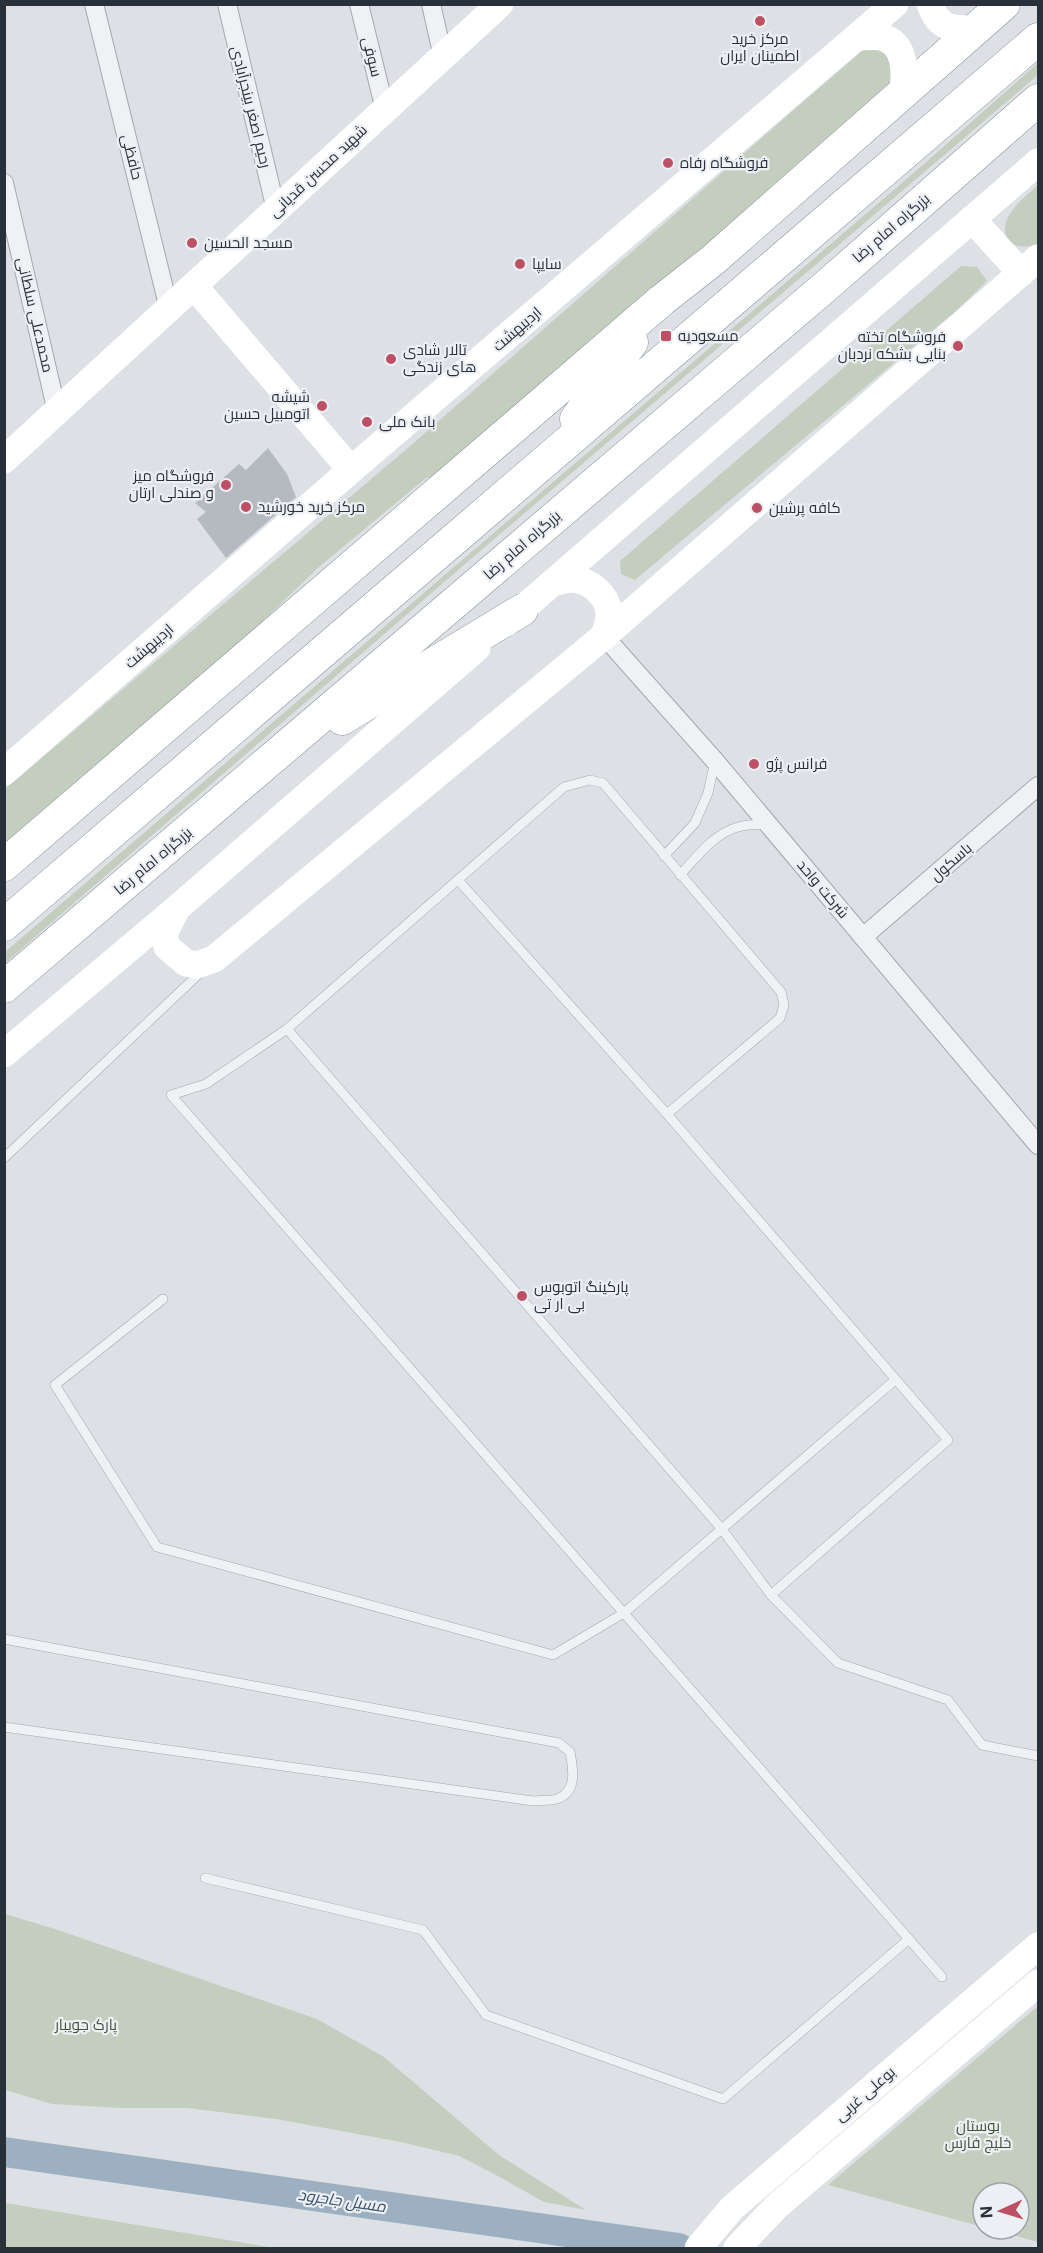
<svg xmlns="http://www.w3.org/2000/svg" width="1043" height="2253" font-family="Inter,Cairo,sans-serif">
	<style>
		.green { fill: #c4cebf }
		.lines { fill: none; stroke-linecap: round; stroke-linejoin: round }
		.river { stroke: #9cb0c1; stroke-width: 30 }
		.building { fill: #b5bac1 }
		.service-casing { stroke: #a3a8ae; stroke-width: 10 }
		.minor-casing { stroke: #a3a8ae; stroke-width: 20 }
		.trunk-casing { stroke: #868f9a; stroke-width: 33 }
		.service { stroke: #eff1f4; stroke-width: 9 }
		.minor { stroke: #eff1f4; stroke-width: 18 }
		.secondary { stroke: #fff; stroke-width: 27 }
		.trunk { stroke: #fff; stroke-width: 32 }
		.poi-dot { fill: #bd5065; stroke: #eceff3; stroke-width: 2 }
		.labels { text-anchor: middle; stroke-width: 4.5; stroke-linejoin: round; paint-order: stroke }
		.poi-label { font-size: 15px; fill: #28303a; stroke: #eceff3; text-anchor: start }
		.street-label { font-size: 15px; fill: #28303a; stroke: #eceff3 }
		.park-label { font-size: 15px; fill: #3e5437; stroke: #eceff3 }
		.water-label { font-size: 16px; font-style: italic; fill: #385068; stroke: #eceff3 }
	</style>
	<rect width="100%" height="100%" fill="#dde1e5"/>
	<g class="green">
		<polygon points="870,48 885,52 896,70 888,89 437,477 426,478 319,567 194,687 5,851 5,789 409,447 812,94 862,51"/>
		<polygon points="1038,63 1038,75 465,564 5,963 5,952 924,164"/>
		<path d="M1038,185V243C1018,254 997,240 1008,217C1015,204 1028,194 1038,185Z"/>
		<polygon points="961,266 977,267 987,281 956,311 635,580 621,574 620,561"/>
		<polygon points="5,1914 55,1929 317,2019 384,2057 499,2155 586,2210 544,2202 498,2176 459,2156 401,2142 276,2119 187,2108 121,2108 52,2104 5,2090"/>
		<polygon points="1038,2006 1038,2242 990,2229 1019,2229 1019,2193 983,2193 983,2227 828,2185"/>
		<polygon points="5,2203 275,2248 5,2248"/>
	</g>
	<g class="lines">
		<polyline class="river" points="4,2152 679,2248"/>
	</g>
	<polygon class="building" points="268,448 287,474 296,497 226,558 197,519 206,512 195,503 239,464 246,470"/>
	<g class="lines">
		<defs>
			<g id="service">
				<polyline points="664,856 695,823 708,793 715,761"/>
				<path d="M680,875C697,857 713,834 738,827C747,824 758,825 767,824"/>
				<polyline points="458,880 667,1114 948,1440 771,1595"/>
				<polyline points="287,1029 721,1528 771,1595 838,1663 948,1700 982,1745 1038,1756"/>
				<polyline points="667,1114 780,1018 784,1005 781,992 603,783 590,780 564,787 287,1029 206,1084 171,1095 942,1977"/>
				<polyline points="4,1158 202,971"/>
				<polyline points="163,1299 55,1385 157,1547 553,1655 624,1613 895,1380"/>
				<path d="M4,1639L559,1743L570,1752C573,1768 578,1792 557,1799C550,1801 540,1800 533,1801L4,1727"/>
				<polyline points="205,1878 423,1930 486,2015 723,2099 909,1939"/>
			</g>
			<g id="minor">
				<polyline points="94,4 169,309"/>
				<polyline points="227,4 276,210"/>
				<polyline points="359,4 385,110"/>
				<polyline points="431,4 443,57"/>
				<polyline points="4,183 57,412"/>
				<polyline points="604,636 715,761 1038,1145"/>
				<polyline points="863,937 1038,786"/>
			</g>
			<g id="trunk">
				<polyline points="576,419 632,342"/>
				<polyline points="342,719 522,610"/>
				<polyline points="4,865 662,300 713,260 1004,4"/>
				<polyline points="4,925 1038,39"/>
				<polyline points="4,987 826,286 1038,100"/>
			</g>
		</defs>
		<use href="#service" class="service-casing"/>
		<use href="#minor" class="minor-casing"/>
		<use href="#trunk" class="trunk-casing"/>
		<use href="#service" class="service"/>
		<use href="#minor" class="minor"/>
		<g class="secondary">
			<path d="M930,4C938,29 952,29 975,29"/>
			<path d="M857,37C864,37 874,36 881,37C907,43 905,73 903,93"/>
			<polyline points="972,219 1021,273"/>
			<polyline points="194,286 351,470"/>
			<polyline points="4,460 500,4"/>
			<path d="M552,583C558,582 566,579 572,579C590,580 607,595 609,612C610,620 606,629 604,636"/>
			<polyline points="506,623 1038,162"/>
			<polyline points="4,772 351,470 895,4"/>
			<polyline points="176,910 164,934 167,947 186,963 197,965 214,959 604,636 1038,258"/>
			<polyline points="4,1054 176,909 477,648"/>
			<polyline points="698,2248 732,2208 1038,1946"/>
			<polyline points="737,2248 777,2206 1038,1983"/>
		</g>
		<use href="#trunk" class="trunk"/>
	</g>
	<g class="poi-dot">
		<circle cx="760" cy="21" r="6"/>
		<circle cx="668" cy="163" r="6"/>
		<circle cx="192" cy="243" r="6"/>
		<circle cx="520" cy="264" r="6"/>
		<rect x="660" y="330" width="12" height="12" rx="3"/>
		<circle cx="958" cy="346" r="6"/>
		<circle cx="391" cy="359" r="6"/>
		<circle cx="322" cy="406" r="6"/>
		<circle cx="367" cy="422" r="6"/>
		<circle cx="226" cy="485" r="6"/>
		<circle cx="246" cy="507" r="6"/>
		<circle cx="757" cy="508" r="6"/>
		<circle cx="754" cy="764" r="6"/>
		<circle cx="522" cy="1296" r="6"/>
	</g>
	<g class="labels">
		<g class="poi-label">
			<text x="760" y="44" text-anchor="middle">مرکز خرید<tspan x="760" dy="17">اطمینان ایران</tspan></text>
			<text x="680" y="168">فروشگاه رفاه</text>
			<text x="204" y="248">مسجد الحسین</text>
			<text x="532" y="269">سایپا</text>
			<text x="678" y="341">مسعودیه</text>
			<text x="946" y="342" text-anchor="end">فروشگاه تخته<tspan x="946" dy="17">بنایی بشکه نردبان</tspan></text>
			<text x="403" y="355">تالار شادی<tspan x="403" dy="17">های زندگی</tspan></text>
			<text x="310" y="402" text-anchor="end">شیشه<tspan x="310" dy="17">اتومبیل حسین</tspan></text>
			<text x="379" y="427">بانک ملی</text>
			<text x="214" y="481" text-anchor="end">فروشگاه میز<tspan x="214" dy="17">و صندلی ارتان</tspan></text>
			<text x="258" y="512">مرکز خرید خورشید</text>
			<text x="769" y="513">کافه پرشین</text>
			<text x="766" y="769">فرانس پژو</text>
			<text x="534" y="1292">پارکینگ اتوبوس<tspan x="534" dy="17">بی ار تی</tspan></text>
		</g>
		<g class="street-label">
			<text transform="translate(372 57) rotate(76)" y="5">سوفی</text>
			<text transform="translate(251 107) rotate(76)" y="5">رحیم اصغر بینجرآبادی</text>
			<text transform="translate(132 157) rotate(76)" y="5">حافظی</text>
			<text transform="translate(318 171) rotate(-43)" y="5">شهید محسن قدیانی</text>
			<text transform="translate(891 228) rotate(-41)" y="5">بزرگراه امام رضا</text>
			<text transform="translate(35 315) rotate(77)" y="5">محمدعلی سلطانی</text>
			<text transform="translate(517 329) rotate(-41)" y="5">اردیبهشت</text>
			<text transform="translate(522 545) rotate(-41)" y="5">بزرگراه امام رضا</text>
			<text transform="translate(149 646) rotate(-41)" y="5">اردیبهشت</text>
			<text transform="translate(153 861) rotate(-40)" y="5">بزرگراه امام رضا</text>
			<text transform="translate(951 862) rotate(-41)" y="5">باسکول</text>
			<text transform="translate(823 889) rotate(50)" y="5">شرکت واحد</text>
			<text transform="translate(865 2094) rotate(-41)" y="5">بوعلی غربی</text>
		</g>
		<g class="park-label">
			<text x="86" y="2030">پارک جویبار</text>
			<text x="978" y="2131">بوستان<tspan x="978" dy="17">خلیج فارس</tspan></text>
		</g>
		<g class="water-label">
			<text transform="translate(342 2200) rotate(8)" y="6">مسیل جاجرود</text>
		</g>
	</g>
	<rect width="1043" height="2253" fill="none" stroke="#28303a" stroke-width="12"/>
	<g transform="translate(1001 2211) rotate(266)"><circle r="28" fill="#eceff3" stroke="#9ea3a9" stroke-width="1.5"/>
	<path d="M0-4.5L10 22L0 15L-10 22Z" fill="#bd5065"/>
	<text y="-9" font-size="16" font-weight="bold" text-anchor="middle" fill="#28303a">N</text>
	</g>
</svg>
